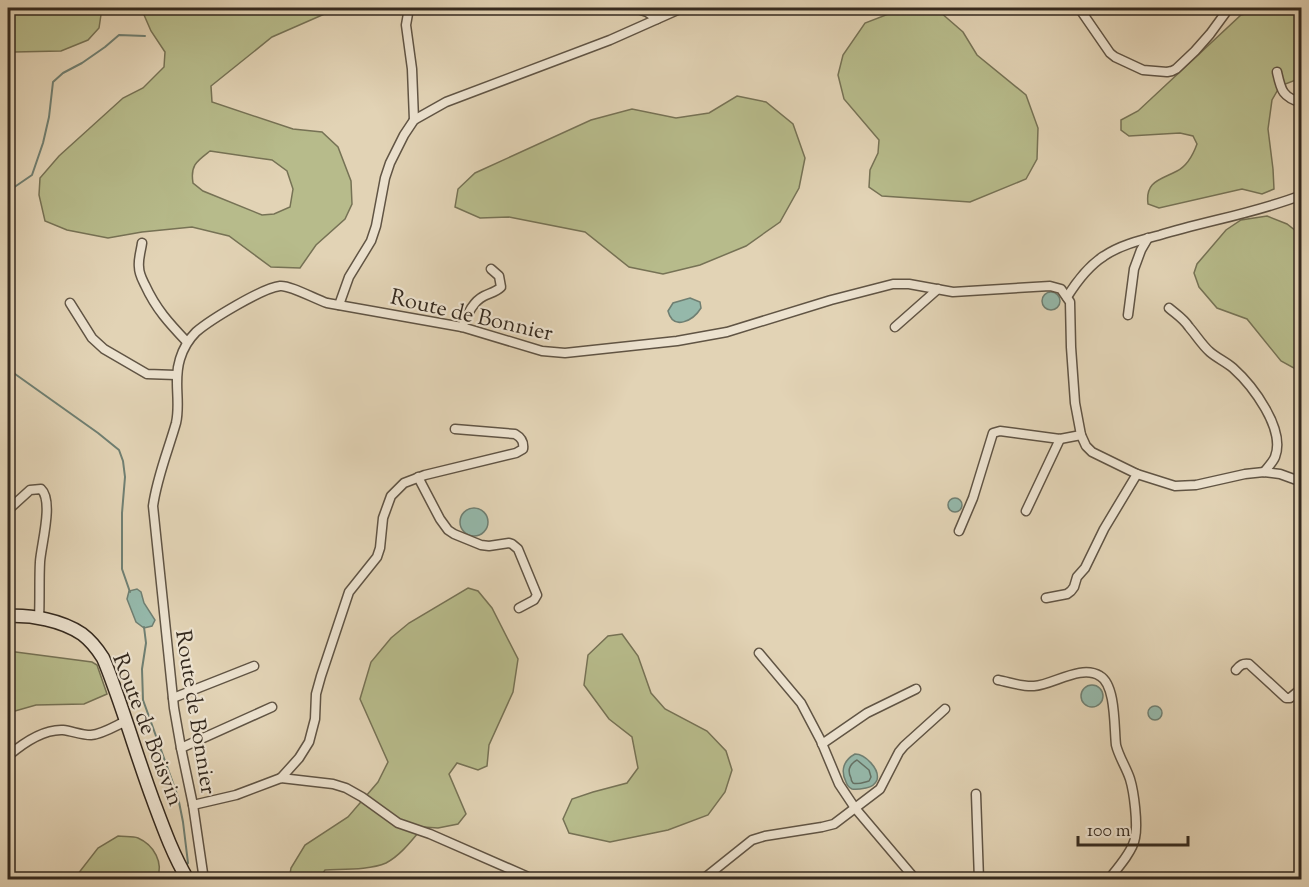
<svg xmlns="http://www.w3.org/2000/svg" width="1309" height="887" font-family="'Sorts Mill Goudy',serif">
	<style>
		.green { fill: #b7bb8b; stroke: #767255; stroke-width: 1.5; fill-rule: evenodd }
		.water { fill: #95b8aa; stroke: #6f7f72; stroke-width: 1.5 }
		.lines { fill: none; stroke-linecap: round; stroke-linejoin: round }
		.shore { stroke: #657164; stroke-width: 1.5 }
		.stream { stroke: #6f7f72; stroke-width: 2 }
		.street-casing { stroke: #605444; stroke-width: 11 }
		.secondary-casing { stroke: #352a1f; stroke-width: 15 }
		.street { stroke: #ece2cf; stroke-width: 8 }
		.secondary { stroke: #ece2cf; stroke-width: 12 }
		.labels { text-anchor: middle; stroke-width: 4.5; stroke-linejoin: round; paint-order: stroke }
		.street-label { font-size: 22px; fill: #352a1f; stroke: #ece2cf }
	</style>
	<rect width="100%" height="100%" fill="#e2d3b5"/>
	<filter id="stains"><feTurbulence type="fractalNoise" baseFrequency=".00333" numOctaves="4"/><feColorMatrix values="0 0 0 0 .2 0 0 0 0 .09 0 0 0 0 .02 0 0 0 .5 -.17"/></filter>
	<radialGradient id="worn" r=".72"><stop offset=".6" stop-color="#630" stop-opacity="0"/><stop offset="1" stop-color="#630" stop-opacity=".3"/></radialGradient>
	<g class="green">
		<polygon points="8,8 102,8 99,28 88,40 61,51 14,52 8,48"/>
		<path d="M141,8H336V9L272,37L211,86L212,102L293,129L322,132L338,147L351,181L352,204L345,219L316,245L300,268L271,267L229,236L192,227L142,232L108,238L67,230L45,221L39,195L40,178L59,156L123,98L143,88L164,67L165,52L151,31ZM210,151L272,160L287,171L293,189L290,207L274,214L262,215L203,191L193,183C190,165 197,161 210,151Z"/>
		<path d="M1268,8H1301V78L1280,86L1272,100L1268,129L1273,169L1274,189L1262,194L1242,189L1159,208L1148,204C1145,181 1160,180 1177,171C1187,166 1193,155 1197,144L1193,136L1180,133L1129,136L1121,130V120L1138,111L1241,15Z"/>
		<polygon points="940,12 963,32 977,55 1026,95 1038,128 1037,159 1026,179 970,202 882,196 869,187 870,170 878,153 879,140 844,99 838,75 843,55 865,23 891,13"/>
		<polygon points="737,96 766,102 793,124 805,158 799,188 780,222 746,246 700,265 663,274 629,267 585,232 509,217 480,218 455,207 458,189 475,173 591,120 632,109 676,118 709,113"/>
		<polygon points="1267,216 1287,224 1301,235 1301,372 1281,361 1247,319 1217,308 1199,287 1194,273 1197,264 1226,230 1241,220"/>
		<path d="M468,588L478,591L492,608L518,659L513,692L489,745L487,766L478,770L457,763L449,774L466,814L458,824L438,828L423,827C412,840 401,855 386,863C370,870 343,869 325,870L319,879L289,880L291,868L305,845L348,817L378,782L388,762L360,699L371,662L391,638L409,623Z"/>
		<polygon points="622,634 638,656 651,693 665,709 707,731 726,751 732,770 725,792 708,815 668,830 610,842 569,833 563,819 572,799 593,792 627,783 638,768 632,737 609,719 584,685 588,655 608,636"/>
		<polygon points="8,651 92,662 97,665 107,694 84,704 36,705 8,713"/>
		<path d="M118,836C124,837 133,836 138,838C154,845 164,863 157,879H74L98,848Z"/>
	</g>
	<g class="water">
		<circle cx="1051" cy="301" r="9"/>
		<path d="M690,298L700,302L701,308C693,321 673,331 668,311L673,303Z"/>
		<circle cx="955" cy="505" r="7"/>
		<circle cx="474" cy="522" r="14"/>
		<polygon points="137,589 141,592 144,603 155,620 152,626 144,628 136,622 127,599 129,591"/>
		<circle cx="1092" cy="696" r="11"/>
		<circle cx="1155" cy="713" r="7"/>
		<path d="M855,754C865,754 880,769 877,780C875,785 871,787 866,788C861,789 856,790 852,789C848,787 847,785 846,782C840,770 844,760 855,754Z"/>
	</g>
	<g class="lines">
		<path class="shore" d="M857,760L869,770L871,777L869,781C865,782 857,785 853,783C852,782 851,780 851,778C847,770 850,764 857,760Z"/>
		<g class="stream">
			<polyline points="8,198 13,188 32,175 43,143 49,117 53,82 63,73 82,63 105,47 119,35 145,36"/>
			<polyline points="8,369 98,433 119,450 123,461 125,477 122,513 122,569 130,592"/>
			<polyline points="144,627 146,643 142,669 143,700 178,797 183,822 188,863 186,866"/>
		</g>
		<defs>
			<g id="street">
				<polyline points="409,8 406,25 412,69 414,120"/>
				<polyline points="635,8 647,12 657,19"/>
				<polyline points="1079,8 1110,53 1115,57 1143,70 1167,72 1172,71 1176,69 1195,51 1210,34 1229,8"/>
				<path d="M1277,72C1281,90 1282,97 1302,103"/>
				<path d="M142,243C141,251 138,259 139,267C139,274 142,279 145,285C156,309 169,323 187,342"/>
				<path d="M1067,297C1077,281 1088,266 1104,256C1120,245 1141,240 1160,235C1206,221 1256,213 1302,195"/>
				<polyline points="70,303 92,338 104,349 147,374 176,375"/>
				<polyline points="339,305 349,277 371,241 376,226 385,178 390,163 404,135 414,120 446,102 610,40 682,8"/>
				<path d="M1169,308C1176,314 1184,319 1189,327C1196,335 1202,345 1210,352C1217,358 1226,362 1233,368C1252,385 1286,429 1275,457C1273,462 1268,467 1264,472"/>
				<polyline points="1128,315 1134,269 1141,250 1148,238"/>
				<path d="M462,327C467,316 472,302 484,296C490,293 496,292 501,287L499,276L491,269"/>
				<polyline points="895,327 938,289"/>
				<polyline points="418,477 440,519 448,530 454,534 481,545 489,546 509,543 512,544 518,549 537,595 534,600 519,608"/>
				<path d="M8,510L30,490L41,489C54,501 41,545 40,562C39,580 40,600 39,618"/>
				<polyline points="1026,511 1060,439"/>
				<polyline points="959,531 973,498 993,433 1000,431 1060,439 1081,435"/>
				<polyline points="1046,598 1067,594 1071,591 1074,587 1077,577 1085,568 1104,529 1137,474"/>
				<polyline points="759,653 801,703 821,741 839,784 855,808 916,880"/>
				<path d="M1236,670C1240,665 1243,663 1249,664L1286,698H1290L1302,688"/>
				<path d="M998,680C1009,682 1022,687 1034,686C1053,685 1081,664 1100,676C1116,685 1114,728 1116,745C1119,757 1126,767 1130,779C1134,792 1138,824 1135,838C1133,851 1117,869 1108,880"/>
				<polyline points="173,698 254,666"/>
				<polyline points="822,744 867,713 916,689"/>
				<polyline points="181,748 272,707"/>
				<path d="M8,756C22,744 43,729 63,730C72,731 81,735 91,735C103,734 115,726 126,721"/>
				<path d="M281,778L299,758L309,742L315,719L316,694L321,676L349,592L377,557L380,548L383,518L391,496L404,483L425,475L516,453L523,449C524,442 522,438 515,434L455,429"/>
				<polyline points="976,794 979,880"/>
				<polyline points="193,805 236,795 281,778 333,784 346,788 362,797 398,823 430,834 526,876 530,880"/>
				<path d="M204,880L193,805L181,748L174,708L153,506C157,477 168,451 176,423C181,402 173,381 180,359C183,349 188,340 196,332C210,320 262,288 280,286C290,285 315,299 327,303L462,327L542,351L565,353L677,341L727,332L831,300L893,284H909L953,292L1050,286L1061,289L1070,302L1071,347L1075,403L1081,435L1086,446L1092,452L1137,474L1175,486L1196,485L1245,474L1264,472L1280,474L1302,482"/>
				<polyline points="702,880 752,840 765,836 822,827 834,824 880,789 899,752 904,746 945,709"/>
			</g>
			<path id="secondary" d="M8,616C32,615 61,620 82,634C90,640 98,650 103,658C108,669 112,681 116,692C129,728 140,765 153,800C163,827 173,855 188,880"/>
		</defs>
		<use href="#street" class="street-casing"/>
		<use href="#secondary" class="secondary-casing"/>
		<use href="#street" class="street"/>
		<use href="#secondary" class="secondary"/>
	</g>
	<g class="labels">
		<g class="street-label">
			<text transform="translate(472 314) rotate(13)" y="8">Route de Bonnier</text>
			<text transform="translate(197 712) rotate(81)" y="8">Route de Bonnier</text>
			<text transform="translate(149 729) rotate(69)" y="8">Route de Boisvin</text>
		</g>
	</g>
	<rect width="1309" height="887" fill="none" stroke="#e2d3b5" stroke-width="30"/>
	<rect x="9" y="9" width="1291" height="869" fill="none" stroke="#352a1f" stroke-width="3"/>
	<rect x="15" y="15" width="1279" height="857" fill="none" stroke="#352a1f" stroke-width="1.5"/>
	<path d="M1078 836v9h110v-9" fill="none" stroke="#352a1f" stroke-width="3"/>
	<text x="1087" y="836" font-size="18" fill="#352a1f" stroke="#ece2cf" stroke-width="4.5" paint-order="stroke">100 m</text>
	<rect width="100%" height="100%" filter="url(#stains)"/>
	<rect width="100%" height="100%" fill="url(#worn)"/>
</svg>
